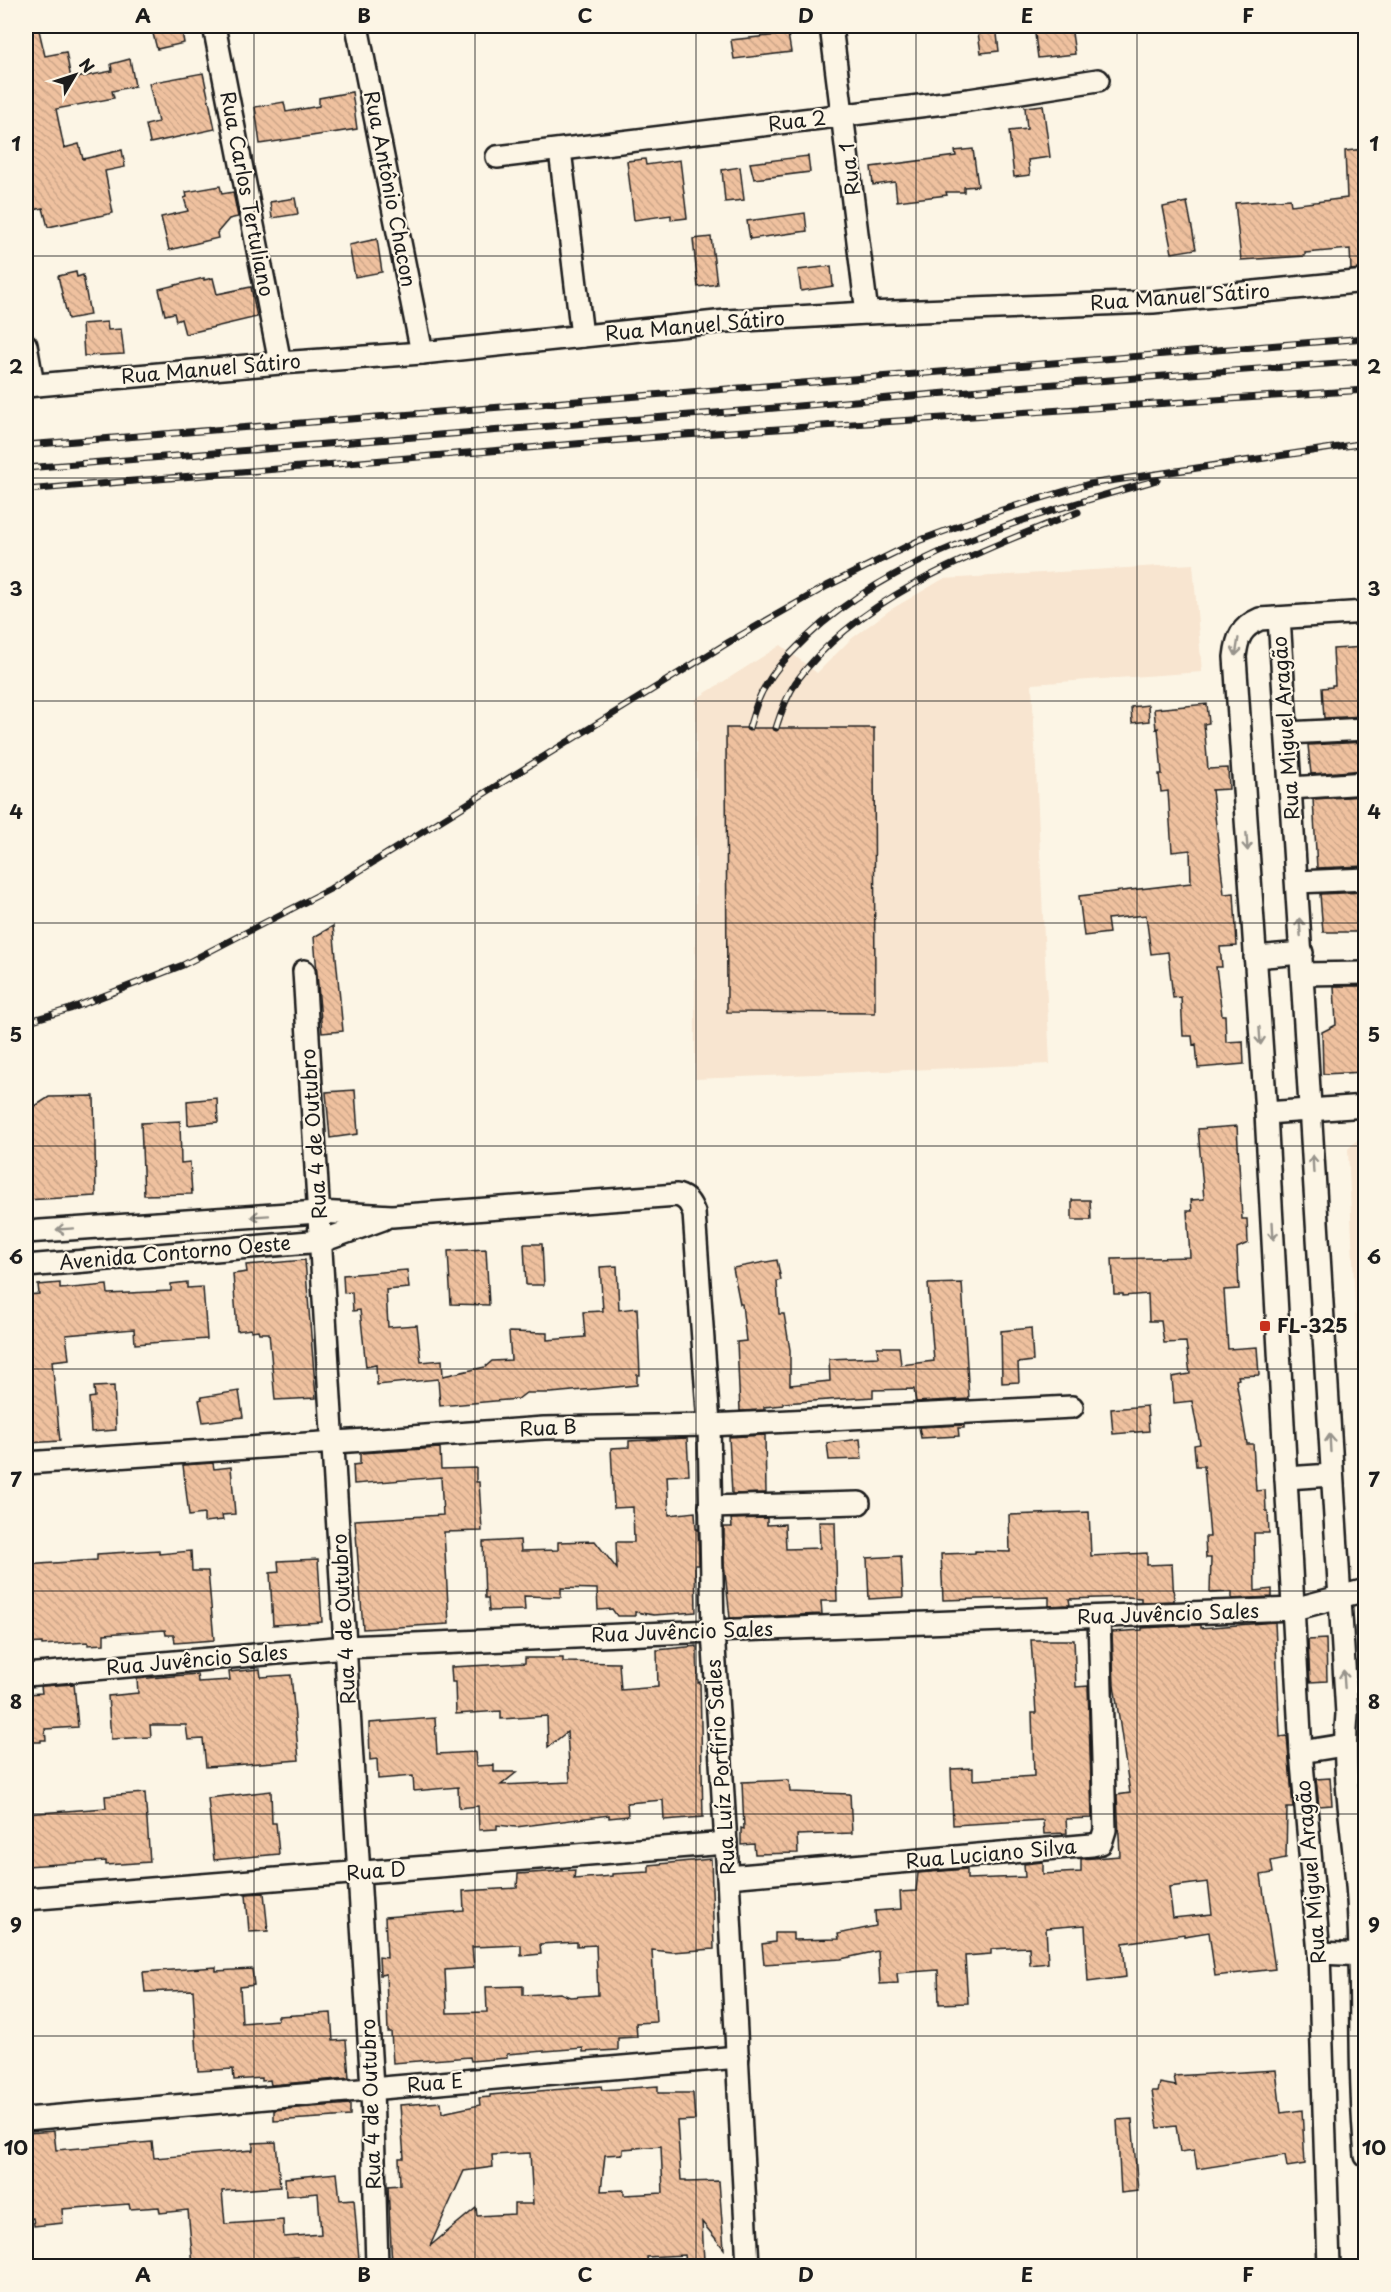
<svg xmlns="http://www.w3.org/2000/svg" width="1391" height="2292" font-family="'Playpen Sans',sans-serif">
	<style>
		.built { fill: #f8e5d0 }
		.building { fill: url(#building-back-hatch); stroke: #1c1c1c; stroke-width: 1.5; fill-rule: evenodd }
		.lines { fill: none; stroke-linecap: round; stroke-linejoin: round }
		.minor-casing { stroke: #1c1c1c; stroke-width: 26 }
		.minor { stroke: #fcf5e5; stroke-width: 21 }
		.rail-casing { stroke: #1c1c1c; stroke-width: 7 }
		.rail { stroke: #fcf5e5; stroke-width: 4.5; stroke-dasharray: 14; stroke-linecap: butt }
		.oneway { stroke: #97938b }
		.grid { fill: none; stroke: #1c1c1c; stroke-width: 1.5; stroke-opacity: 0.55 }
		.poi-dot { fill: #c8321e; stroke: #fcf5e5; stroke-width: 2 }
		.labels { text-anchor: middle; stroke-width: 4.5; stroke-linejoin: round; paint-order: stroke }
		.street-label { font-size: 20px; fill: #1c1c1c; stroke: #fcf5e5 }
		.poi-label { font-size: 20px; font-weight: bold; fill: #1c1c1c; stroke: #fcf5e5; text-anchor: start }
		.neatline { fill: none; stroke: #1c1c1c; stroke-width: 2 }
		.grid-label { font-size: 20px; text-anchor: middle; font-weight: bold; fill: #1c1c1c }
	</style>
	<defs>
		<pattern id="building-back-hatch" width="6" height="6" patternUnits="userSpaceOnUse" patternTransform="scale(1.5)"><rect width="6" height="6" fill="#efc19f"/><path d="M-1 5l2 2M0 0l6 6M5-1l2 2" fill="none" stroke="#cca588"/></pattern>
	</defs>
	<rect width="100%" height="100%" fill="#fcf5e5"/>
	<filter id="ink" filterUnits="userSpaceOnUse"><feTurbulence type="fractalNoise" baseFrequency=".0167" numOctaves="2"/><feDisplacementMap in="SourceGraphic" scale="12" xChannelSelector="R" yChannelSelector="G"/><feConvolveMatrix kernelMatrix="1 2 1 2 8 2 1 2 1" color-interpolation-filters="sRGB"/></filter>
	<g filter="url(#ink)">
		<g class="built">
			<polygon points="1193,564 1202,672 1032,684 1050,1064 695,1079 696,699 781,645 817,673 851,639 890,610 943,579"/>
			<polygon points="1365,1135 1366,1135 1365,1526 1348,1149 1361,1136"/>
		</g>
		<g class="building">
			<polygon points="26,26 38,26 45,56 66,52 71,79 112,71 111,64 130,59 135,86 112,91 114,98 56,109 64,148 79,144 83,159 122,150 125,167 105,171 113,213 48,227 43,208 29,211 26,195 26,132 29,131 26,98 32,97 26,68"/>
			<polygon points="151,26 181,26 184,43 157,49"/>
			<polygon points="977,26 996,26 999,51 981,53"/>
			<polygon points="1034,26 1071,26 1075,54 1038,58"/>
			<polygon points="788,34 791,52 734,59 731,40"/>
			<polygon points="203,73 215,129 150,143 146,125 158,122 149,83"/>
			<polygon points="352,92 357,129 260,144 255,107 284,102 286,112 319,106 319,98"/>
			<polygon points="1043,105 1050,157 1028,160 1030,175 1014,177 1009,131 1027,129 1025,107"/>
			<polygon points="973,149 978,186 964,187 964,192 946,192 947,195 897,201 895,182 873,185 871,167 956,156 955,151"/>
			<polygon points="1365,149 1365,268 1351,270 1350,249 1305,253 1305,256 1241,260 1235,203 1290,199 1291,205 1347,198 1345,151"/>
			<polygon points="808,156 810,172 754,179 750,163"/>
			<polygon points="645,159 646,165 680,160 687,218 671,220 671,215 634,220 627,161"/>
			<polygon points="740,167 744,200 725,202 722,170"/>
			<polygon points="220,186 222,194 233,192 238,217 229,219 217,233 218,238 169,250 161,217 188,211 184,198 187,197 186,192"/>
			<polygon points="295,198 298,214 272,218 270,202"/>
			<polygon points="1187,202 1196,249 1172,253 1163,207"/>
			<polygon points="805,213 807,231 750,239 747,221"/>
			<polygon points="711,237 717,284 698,287 693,239"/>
			<polygon points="377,239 382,272 355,277 349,245"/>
			<polygon points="831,266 833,286 801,291 798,270"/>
			<polygon points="76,272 77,277 83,275 90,315 68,319 58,276"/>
			<polygon points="204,278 204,280 213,278 217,294 251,287 257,317 185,334 181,319 176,321 174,313 165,315 159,289"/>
			<polygon points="107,322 108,330 121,329 124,354 84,356 82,324"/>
			<polygon points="1365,647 1365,716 1324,718 1322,688 1332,687 1332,685 1335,685 1333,649"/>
			<polygon points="1207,704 1209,723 1204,724 1208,769 1228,768 1229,789 1212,790 1224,894 1234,893 1237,946 1220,947 1222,967 1216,967 1222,1015 1225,1015 1226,1042 1243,1041 1244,1064 1198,1068 1196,1044 1193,1045 1192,1036 1183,1036 1181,997 1173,998 1168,952 1151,954 1146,915 1107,919 1109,933 1084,936 1079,896 1191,883 1190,850 1172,852 1168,791 1161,792 1159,774 1162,774 1158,728 1156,729 1154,709"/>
			<polygon points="1148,705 1149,721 1132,723 1131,707"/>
			<polygon points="726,728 874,728 875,1013 727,1012"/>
			<polygon points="1365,742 1365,770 1311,774 1308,745"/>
			<polygon points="1365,796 1365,866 1317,868 1313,799"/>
			<polygon points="1365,892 1365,932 1323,932 1320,894"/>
			<polygon points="333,926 343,1031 322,1033 314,937"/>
			<polygon points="1334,986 1365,986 1365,1072 1323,1074 1322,1032 1336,1025"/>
			<polygon points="355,1090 358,1134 330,1138 326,1092"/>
			<polygon points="94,1096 96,1196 26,1200 26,1112 49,1097"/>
			<polygon points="217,1098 218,1122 188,1125 187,1101"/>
			<polygon points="180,1121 181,1163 190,1162 192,1194 144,1195 141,1123"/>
			<polygon points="1237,1126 1242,1219 1247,1219 1248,1243 1237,1248 1239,1289 1224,1290 1228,1349 1257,1347 1259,1375 1238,1376 1239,1379 1236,1380 1247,1444 1253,1444 1256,1491 1265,1490 1266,1511 1268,1511 1269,1533 1254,1533 1255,1591 1272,1589 1272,1597 1232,1599 1232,1592 1210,1593 1211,1558 1206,1558 1205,1537 1210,1537 1204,1466 1196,1466 1194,1445 1200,1444 1192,1401 1174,1403 1172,1377 1190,1374 1186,1342 1164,1343 1161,1321 1149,1321 1148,1294 1123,1296 1123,1294 1114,1294 1112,1259 1190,1257 1187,1211 1192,1211 1191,1200 1204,1199 1198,1129"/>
			<polygon points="1072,1200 1090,1200 1091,1220 1072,1220"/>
			<polygon points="524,1244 542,1244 544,1285 526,1285"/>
			<polygon points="486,1249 489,1305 451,1304 448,1251"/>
			<polygon points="305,1260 316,1398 275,1400 269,1333 259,1333 258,1330 251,1331 251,1329 237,1331 233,1274 247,1272 246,1265"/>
			<polygon points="777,1260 781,1280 777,1281 779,1314 784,1314 790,1350 790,1385 830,1381 829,1359 878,1357 877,1347 899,1347 901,1365 934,1361 928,1284 962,1283 969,1399 916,1402 914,1389 873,1390 873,1397 783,1403 783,1405 764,1407 764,1410 740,1411 737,1342 746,1341 742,1304 740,1304 733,1268"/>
			<polygon points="617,1266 619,1310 637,1308 640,1375 637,1375 637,1385 551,1393 526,1393 518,1399 440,1406 438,1379 377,1385 376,1365 366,1367 360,1310 353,1311 352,1292 344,1293 343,1275 407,1270 409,1288 386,1290 388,1327 417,1325 421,1362 442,1360 443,1376 485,1367 492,1361 511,1360 509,1332 547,1333 547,1340 585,1337 583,1312 603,1311 600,1267"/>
			<polygon points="187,1282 187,1288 203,1287 207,1339 135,1344 134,1329 66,1335 69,1359 52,1361 60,1441 29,1443 26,1403 26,1295 39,1294 38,1285 60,1283 60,1289 107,1285 108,1294 171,1291 171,1284"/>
			<polygon points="1031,1328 1033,1361 1018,1363 1019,1382 1002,1383 1001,1331"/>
			<polygon points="114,1386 116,1430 91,1432 89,1398 95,1397 94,1387"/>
			<polygon points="239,1391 243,1417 203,1422 199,1400 202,1399 201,1397"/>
			<polygon points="1147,1406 1149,1431 1113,1434 1111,1409"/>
			<polygon points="964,1425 964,1428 958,1428 959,1436 921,1438 919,1427"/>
			<polygon points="765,1435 766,1493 732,1494 729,1437"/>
			<polygon points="687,1438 689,1475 667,1476 669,1515 695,1512 696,1529 698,1529 699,1565 695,1565 696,1612 654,1615 635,1612 635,1616 617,1616 612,1609 598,1610 597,1589 561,1588 561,1597 524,1596 525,1610 489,1611 488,1598 485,1598 483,1542 520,1540 521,1551 558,1550 558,1542 595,1541 617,1569 616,1542 634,1542 633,1507 614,1508 611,1448 629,1447 629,1441"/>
			<polygon points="860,1439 862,1459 829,1460 827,1443"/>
			<polygon points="440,1448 441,1469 476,1468 476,1482 479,1482 482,1531 444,1532 449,1624 363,1629 355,1520 443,1515 442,1497 441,1477 354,1484 353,1465 360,1464 360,1453"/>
			<polygon points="213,1463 214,1469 231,1467 235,1514 222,1515 223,1520 204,1522 204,1514 189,1516 183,1465"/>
			<polygon points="1089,1512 1091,1556 1147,1553 1147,1565 1172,1564 1174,1601 1141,1602 1141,1598 1127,1597 1069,1599 1070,1605 1049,1606 1049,1597 943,1600 941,1554 975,1553 975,1551 1010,1552 1009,1515"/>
			<polygon points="767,1518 767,1525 785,1524 786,1549 820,1548 819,1522 835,1522 837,1601 821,1601 822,1614 730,1618 724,1563 724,1527 732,1527 731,1519"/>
			<polygon points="159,1550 159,1554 191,1551 192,1571 208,1571 214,1640 175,1643 174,1635 166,1635 165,1630 104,1634 104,1644 88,1645 88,1642 42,1645 42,1643 26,1644 26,1565 97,1560 97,1554"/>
			<polygon points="901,1556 903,1597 869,1599 867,1558"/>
			<polygon points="318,1559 322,1622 273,1625 270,1573 279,1572 278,1561"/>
			<path d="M1275,1622L1280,1737L1287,1736L1293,1808H1287L1286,1858L1271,1861L1273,1873L1261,1875L1275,1969L1215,1976L1209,1932L1184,1936V1934L1123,1943L1126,1977L1088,1982L1085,1925L1046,1928L1048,1963L1030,1965L1029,1947L991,1949V1954L965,1956L968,2003L939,2004L938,1970L897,1973L898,1983L880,1984L878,1951L841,1959L764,1964L762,1944L775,1942V1933H793V1940L839,1939L838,1934L876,1926L875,1911L901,1909L900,1892L916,1891L918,1873L967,1869V1879L1025,1877L1024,1864L1043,1862V1874L1081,1872V1859L1120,1856L1117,1795L1130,1793L1114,1684L1112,1632L1142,1630V1628L1201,1625V1628ZM1208,1882L1212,1914L1173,1918L1169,1887Z"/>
			<polygon points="1326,1639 1327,1681 1310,1682 1308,1640"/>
			<polygon points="1031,1640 1074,1640 1076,1687 1088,1686 1092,1818 1066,1819 1067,1833 1044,1834 1043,1820 953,1825 951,1769 973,1768 973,1780 1034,1776 1032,1713 1036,1713"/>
			<polygon points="697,1646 698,1683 700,1682 703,1817 664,1820 663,1800 627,1803 628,1816 609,1818 609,1815 516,1827 497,1825 497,1829 479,1830 478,1806 459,1808 458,1787 414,1791 413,1776 378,1779 377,1759 370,1760 369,1723 435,1718 437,1754 475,1752 476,1766 494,1765 494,1772 517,1772 501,1785 570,1782 567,1732 548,1747 547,1716 501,1719 501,1711 456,1714 455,1682 452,1682 451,1667 525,1663 525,1658 563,1658 563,1662 619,1663 621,1690 658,1687 657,1650"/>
			<polygon points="260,1669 261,1677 291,1675 299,1760 206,1767 203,1739 188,1740 186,1725 150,1725 151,1737 111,1739 108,1696 138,1693 137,1679 197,1674 198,1682 230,1680 229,1672"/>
			<polygon points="74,1684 78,1727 45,1729 46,1740 41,1740 41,1742 26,1742 26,1694 42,1693 41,1686"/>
			<polygon points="1330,1778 1332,1805 1319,1806 1316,1779"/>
			<polygon points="789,1780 790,1792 850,1794 852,1833 797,1835 798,1853 755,1854 754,1844 741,1845 741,1828 744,1829 742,1782"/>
			<polygon points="271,1791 272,1823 276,1823 279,1854 214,1860 208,1798"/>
			<polygon points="145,1793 150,1862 106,1865 106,1861 26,1866 26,1814 106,1808 105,1796"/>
			<path d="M711,1859L714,1949L672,1952L652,1950L656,2022L636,2023L637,2037L618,2038V2050L583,2052V2048L507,2054V2058L471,2061L470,2057L393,2063L391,2032H388L386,1974L380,1975L379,1957L387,1958L385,1917L464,1911L463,1891L517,1888L518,1874L575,1870L574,1879L612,1876V1874L649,1872V1865ZM577,1942V1946L596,1945L598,1995L570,1997L560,1993L523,1995V1986L486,1987L487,2012L447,2013L445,1970L474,1968L472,1947L521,1945V1956L541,1954L540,1944Z"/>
			<polygon points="264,1893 268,1931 249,1932 246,1894"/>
			<polygon points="216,1967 216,1971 252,1969 254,1985 240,1987 242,2023 278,2020 278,2016 331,2013 333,2041 346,2040 349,2078 271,2085 270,2080 262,2081 262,2078 234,2080 233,2069 198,2071 193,1990 145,1992 143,1972"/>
			<polygon points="1276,2070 1281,2113 1302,2110 1305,2164 1287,2167 1285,2155 1197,2169 1194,2150 1180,2152 1176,2126 1158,2128 1152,2091 1158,2091 1160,2083 1176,2086 1174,2076"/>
			<path d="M601,2086L602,2090L658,2086V2093H693L695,2120L677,2121L681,2180H686V2182L719,2181L724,2249L702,2222L704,2261L686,2263L685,2255L647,2257L648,2266H392L388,2186L400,2185L399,2158H404L400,2105L441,2102L442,2113L480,2105L479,2098L490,2097V2095ZM661,2146L663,2193L624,2195V2190L601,2191L605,2155L623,2154V2149ZM530,2153L533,2204H514V2214L477,2216L476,2208L430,2246L464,2171L493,2167L492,2155Z"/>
			<polygon points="350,2104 350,2116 274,2121 274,2110"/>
			<polygon points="1132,2119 1138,2191 1121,2193 1117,2120"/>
			<polygon points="54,2131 56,2150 152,2142 154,2158 253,2150 253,2143 276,2142 280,2187 222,2191 225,2224 283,2220 284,2237 321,2234 318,2193 286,2196 285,2178 337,2173 340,2200 354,2199 359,2259 332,2263 332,2266 298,2266 297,2257 193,2265 188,2210 160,2213 159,2207 130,2209 129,2204 62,2209 63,2223 34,2226 33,2218 26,2219 26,2141 29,2141 27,2133"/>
		</g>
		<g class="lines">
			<defs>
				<g id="minor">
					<polyline points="214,26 280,363"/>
					<polyline points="357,26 422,353"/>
					<polyline points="831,26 867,313"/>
					<polyline points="560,150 582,336"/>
					<polyline points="497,157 969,100 1098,80"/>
					<polyline points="26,345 33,385"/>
					<polyline points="26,386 280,363 422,353 726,321 867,313 1153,302 1366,281"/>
					<path d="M1279,618C1305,983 1321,1348 1347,1714C1341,1776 1355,1838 1358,1900C1363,1986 1358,2071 1366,2156"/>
					<polyline points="1287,733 1366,729"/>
					<polyline points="1291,788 1366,783"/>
					<polyline points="1297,882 1366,879"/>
					<polyline points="1255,957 1302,953"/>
					<polyline points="304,971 372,2088 377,2266"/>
					<polyline points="1303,974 1366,973"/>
					<polyline points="1266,1113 1366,1106"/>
					<path d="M26,1232L318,1212L392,1216L677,1195C687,1198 690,1203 694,1213L709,1425L713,1631L728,1877L748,2266"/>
					<polyline points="26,1266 322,1241 383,1219"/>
					<polyline points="26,1463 544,1428 709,1425 1072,1407"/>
					<polyline points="1286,1478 1332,1475"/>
					<polyline points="710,1507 859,1503"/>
					<polyline points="26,1675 346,1647 713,1631 1294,1609 1366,1590"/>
					<polyline points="1301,1752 1344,1745"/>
					<polyline points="728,1877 1092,1845 1101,1843 1105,1830 1099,1618"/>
					<polyline points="26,1899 726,1843"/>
					<polyline points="1319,1953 1366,1955"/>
					<polyline points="26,2119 738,2057"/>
					<path d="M1329,2266L1319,1953L1301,1752L1266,1113L1235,657C1237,638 1241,627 1260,619L1366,612"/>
				</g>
			</defs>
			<use href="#minor" class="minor-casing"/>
			<use href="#minor" class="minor"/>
			<defs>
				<g id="rail">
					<polyline points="26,445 1366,338"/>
					<polyline points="26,468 753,410 1015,387 1366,361"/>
					<polyline points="26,490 670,436 1366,390"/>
					<path d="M749,728C754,712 758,696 768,682C778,665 793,651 807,637C898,551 1038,514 1157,480"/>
					<path d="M776,728C781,712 787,696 796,682C860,594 981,551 1078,512"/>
					<polyline points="26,1022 70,1009 183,965 330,889 729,642 827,586 918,541 1002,510 1089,484 1366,443"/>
				</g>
			</defs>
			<use href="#rail" class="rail-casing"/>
			<use href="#rail" class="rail"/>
		</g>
		<defs><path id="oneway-shaft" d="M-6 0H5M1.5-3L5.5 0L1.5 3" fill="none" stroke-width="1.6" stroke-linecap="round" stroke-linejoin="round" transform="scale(1.5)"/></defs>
		<g class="oneway">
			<use href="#oneway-shaft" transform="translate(1237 647) rotate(99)"/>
			<use href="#oneway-shaft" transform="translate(1247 842) rotate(86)"/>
			<use href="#oneway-shaft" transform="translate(1300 927) rotate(-94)"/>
			<use href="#oneway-shaft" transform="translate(1260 1036) rotate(86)"/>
			<use href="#oneway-shaft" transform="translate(1313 1164) rotate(-93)"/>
			<use href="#oneway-shaft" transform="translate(260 1216) rotate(176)"/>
			<use href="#oneway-shaft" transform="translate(65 1229) rotate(176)"/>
			<use href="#oneway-shaft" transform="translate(1273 1231) rotate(87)"/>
			<use href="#oneway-shaft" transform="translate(1330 1443) rotate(-93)"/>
			<use href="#oneway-shaft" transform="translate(1344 1679) rotate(-94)"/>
		</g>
	</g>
	<path class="grid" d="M254,26V2266M475,26V2266M696,26V2266M916,26V2266M1137,26V2266M26,256H1366M26,478H1366M26,701H1366M26,923H1366M26,1146H1366M26,1369H1366M26,1591H1366M26,1814H1366M26,2036H1366"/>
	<rect class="poi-dot" x="1259" y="1320" width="12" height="12" rx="3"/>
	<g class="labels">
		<g class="street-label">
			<text transform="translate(797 121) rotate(-7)" y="7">Rua 2</text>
			<text transform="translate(850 169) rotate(-97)" y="7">Rua 1</text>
			<text transform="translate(390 189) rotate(79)" y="7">Rua Antônio Chacon</text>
			<text transform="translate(247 194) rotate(79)" y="7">Rua Carlos Tertuliano</text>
			<text transform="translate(1180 297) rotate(-4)" y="7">Rua Manuel Sátiro</text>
			<text transform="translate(695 326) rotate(-5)" y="7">Rua Manuel Sátiro</text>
			<text transform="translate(211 369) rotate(-5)" y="7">Rua Manuel Sátiro</text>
			<text transform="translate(1286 728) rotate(-94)" y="7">Rua Miguel Aragão</text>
			<text transform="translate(314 1134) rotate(-94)" y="7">Rua 4 de Outubro</text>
			<text transform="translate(175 1253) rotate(-5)" y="7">Avenida Contorno Oeste</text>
			<text transform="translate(548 1428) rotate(-3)" y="7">Rua B</text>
			<text transform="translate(1168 1614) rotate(-2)" y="7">Rua Juvêncio Sales</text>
			<text transform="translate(344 1619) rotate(-93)" y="7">Rua 4 de Outubro</text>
			<text transform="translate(682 1632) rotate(-2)" y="7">Rua Juvêncio Sales</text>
			<text transform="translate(197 1660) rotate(-5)" y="7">Rua Juvêncio Sales</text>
			<text transform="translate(721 1767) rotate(-94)" y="7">Rua Luíz Porfírio Sales</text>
			<text transform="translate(991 1854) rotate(-5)" y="7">Rua Luciano Silva</text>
			<text transform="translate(376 1871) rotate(-5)" y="7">Rua D</text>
			<text transform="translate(1311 1872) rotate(-95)" y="7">Rua Miguel Aragão</text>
			<text transform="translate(435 2083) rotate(-5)" y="7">Rua E</text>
			<text transform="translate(371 2104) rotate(-92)" y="7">Rua 4 de Outubro</text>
		</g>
		<g class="poi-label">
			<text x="1277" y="1333">FL-325</text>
		</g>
	</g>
	<rect width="1391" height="2292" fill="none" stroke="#fcf5e5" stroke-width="66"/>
	<g transform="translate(75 75) rotate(51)" stroke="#fcf5e5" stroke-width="4.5" paint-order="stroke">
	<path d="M0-4.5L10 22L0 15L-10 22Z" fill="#1c1c1c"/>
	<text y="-9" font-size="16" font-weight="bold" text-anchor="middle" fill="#1c1c1c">N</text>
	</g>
	<rect x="33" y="33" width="1325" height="2226" class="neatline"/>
	<g class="grid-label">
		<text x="143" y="23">A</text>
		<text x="364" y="23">B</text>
		<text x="585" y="23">C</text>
		<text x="806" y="23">D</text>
		<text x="1027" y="23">E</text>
		<text x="1248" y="23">F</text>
		<text x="16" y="151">1</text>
		<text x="1374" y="151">1</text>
		<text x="16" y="374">2</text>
		<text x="1374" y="374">2</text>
		<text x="16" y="596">3</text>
		<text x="1374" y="596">3</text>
		<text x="16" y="819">4</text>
		<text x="1374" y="819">4</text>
		<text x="16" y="1042">5</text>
		<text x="1374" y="1042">5</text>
		<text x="16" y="1264">6</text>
		<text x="1374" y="1264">6</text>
		<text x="16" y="1487">7</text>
		<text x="1374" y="1487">7</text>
		<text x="16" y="1709">8</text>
		<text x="1374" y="1709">8</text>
		<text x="16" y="1932">9</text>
		<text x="1374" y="1932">9</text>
		<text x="16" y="2155">10</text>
		<text x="1374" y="2155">10</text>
		<text x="143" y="2282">A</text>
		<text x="364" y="2282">B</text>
		<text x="585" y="2282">C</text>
		<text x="806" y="2282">D</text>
		<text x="1027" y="2282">E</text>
		<text x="1248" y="2282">F</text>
	</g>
</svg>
